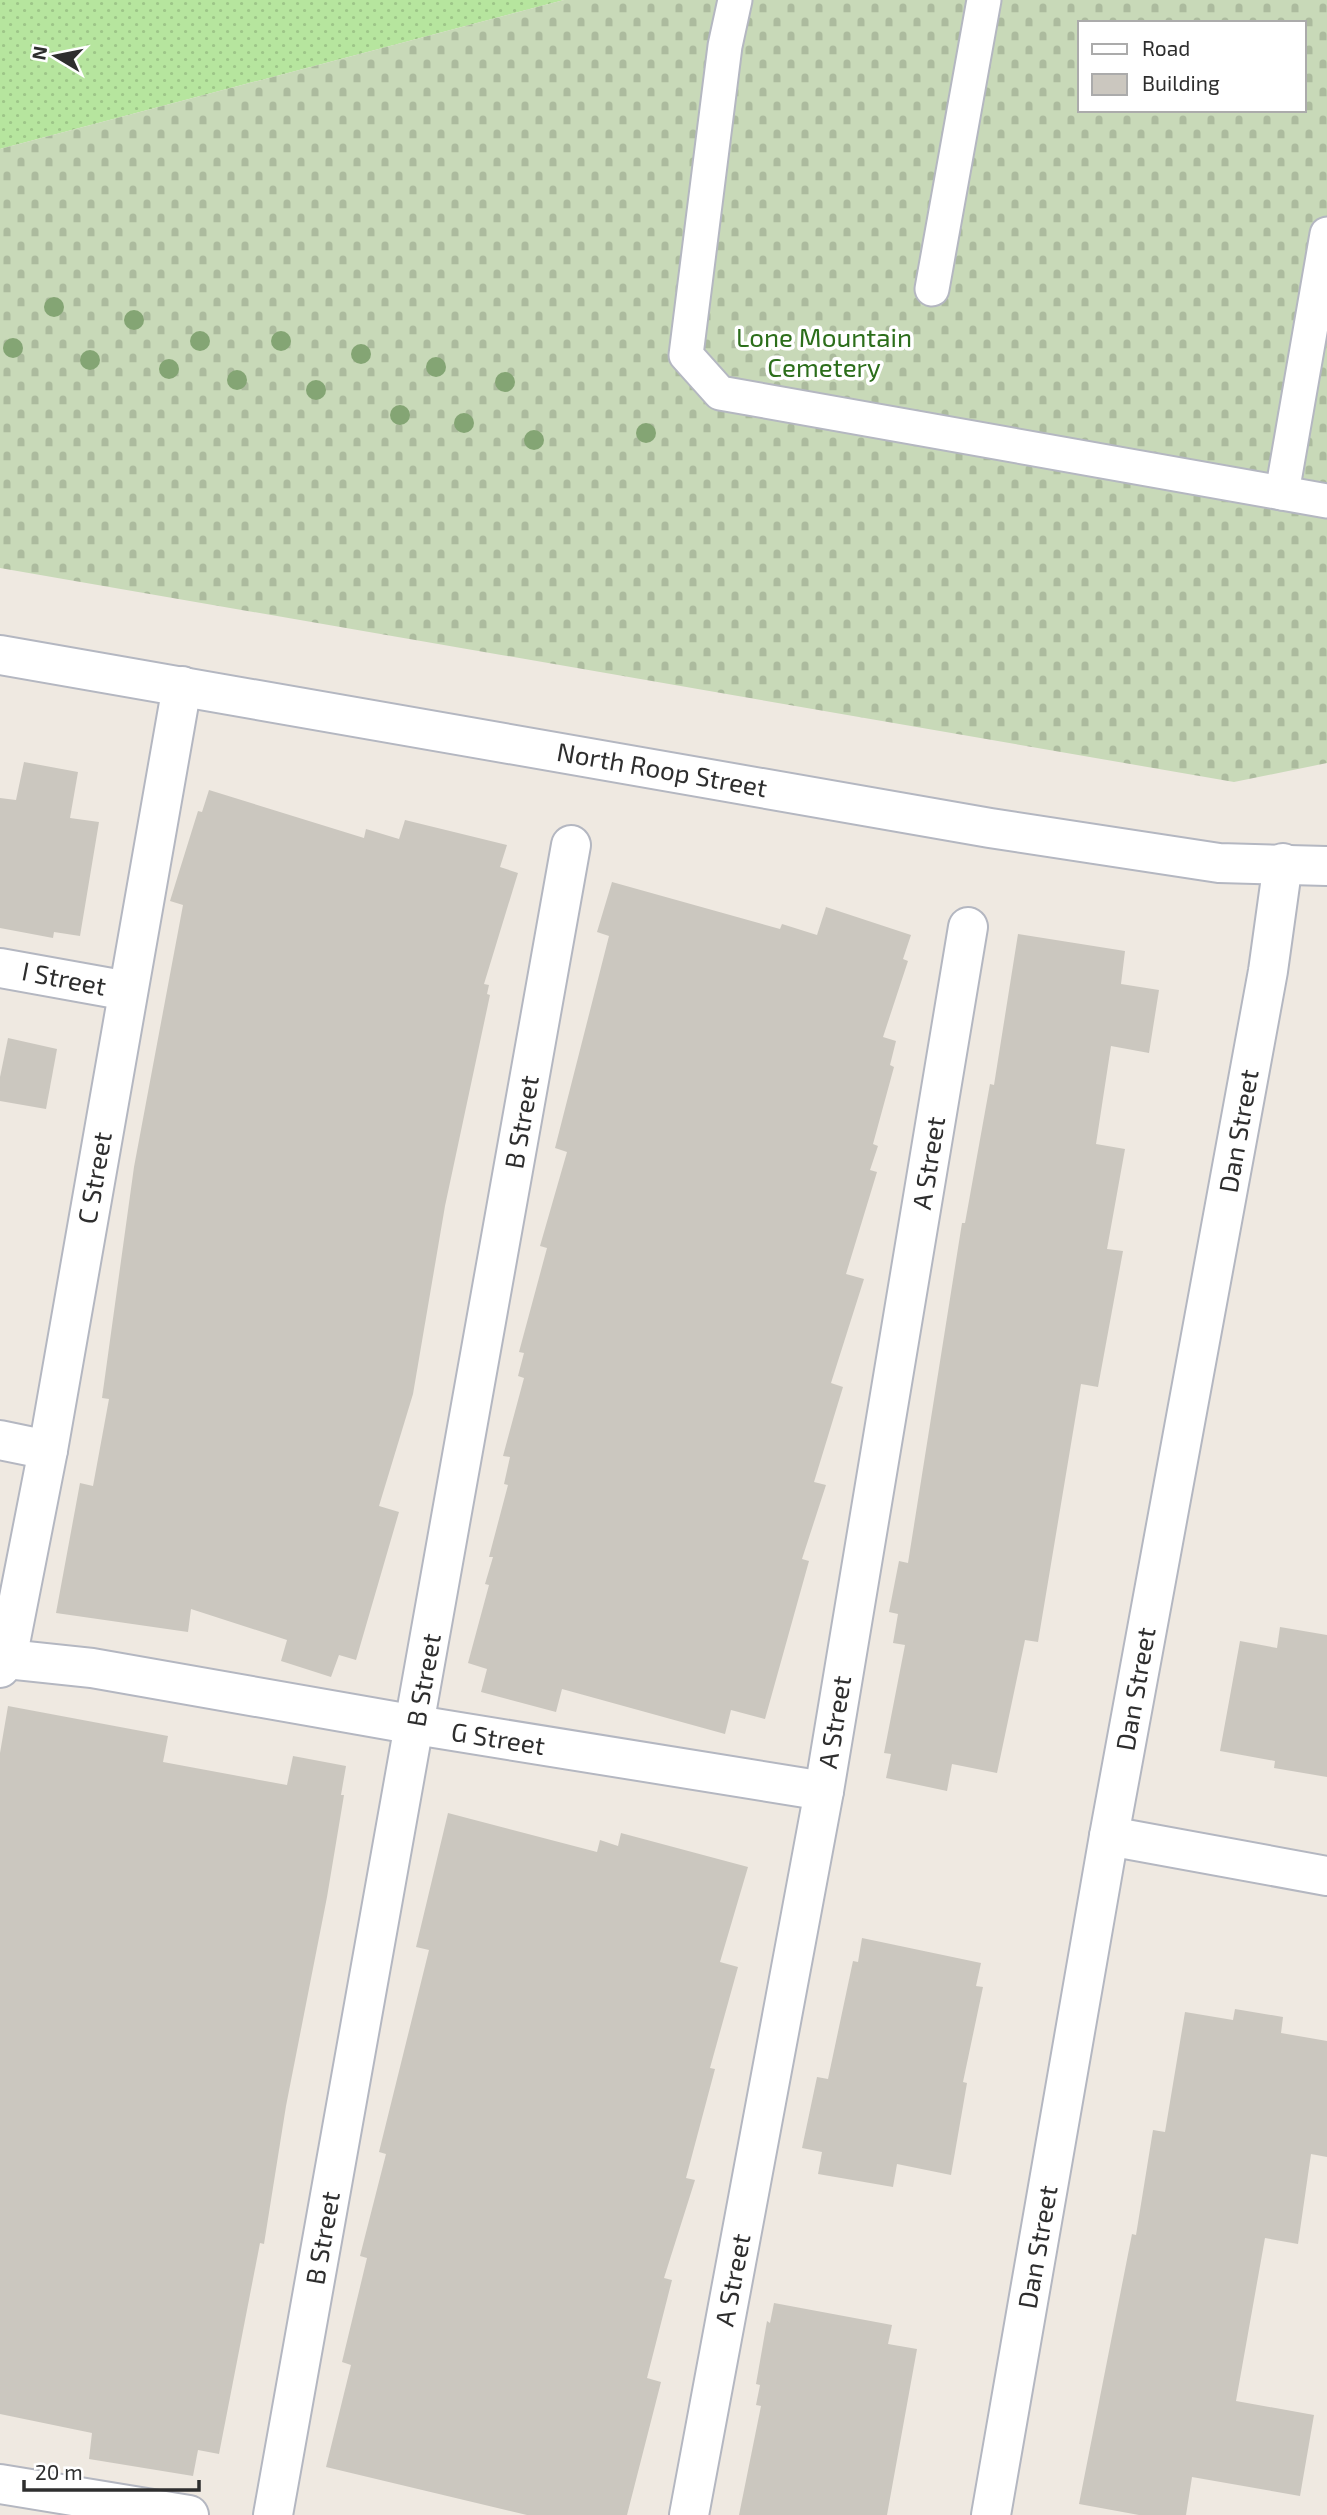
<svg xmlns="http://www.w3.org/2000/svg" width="1327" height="2515" font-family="'Exo 2',sans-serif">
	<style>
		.grass { fill: url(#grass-dots) }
		.cemetery { fill: url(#cemetery-stones); fill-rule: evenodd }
		.building { fill: #cbc7bf }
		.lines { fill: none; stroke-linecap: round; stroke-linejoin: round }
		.lane-casing { stroke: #b4b7c1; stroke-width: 37 }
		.street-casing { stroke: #b4b7c1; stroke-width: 42 }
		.secondary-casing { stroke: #b4b7c1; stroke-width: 42 }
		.lane { stroke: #fff; stroke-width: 33 }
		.street { stroke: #fff; stroke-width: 38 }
		.secondary { stroke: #fff; stroke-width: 38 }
		.tree { fill: #84a574 }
		.labels { text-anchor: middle; stroke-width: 7; stroke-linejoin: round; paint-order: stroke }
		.park-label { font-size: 26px; fill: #2c6e1b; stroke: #fff }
		.street-label { font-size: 26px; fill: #2e2e2e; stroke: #fff }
	</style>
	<defs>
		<pattern id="grass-dots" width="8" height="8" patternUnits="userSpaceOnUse" patternTransform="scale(1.75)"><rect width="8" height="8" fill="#b6e59e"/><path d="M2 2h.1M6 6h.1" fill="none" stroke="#9dc588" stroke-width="1.8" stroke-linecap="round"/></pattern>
		<pattern id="cemetery-stones" width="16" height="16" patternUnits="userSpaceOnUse" patternTransform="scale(1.75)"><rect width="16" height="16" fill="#c8d9b8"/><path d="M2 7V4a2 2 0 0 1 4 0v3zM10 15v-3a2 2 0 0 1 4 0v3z" fill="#acbb9e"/></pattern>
	</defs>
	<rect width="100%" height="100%" fill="#efe9e1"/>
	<polygon class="grass" points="0,0 564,0 0,149"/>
	<path class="cemetery" d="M564,0H1327V763L1234,782L0,568V149ZM1080,23H1304V110H1080Z"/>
	<g class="building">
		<polygon points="24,762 78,772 70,818 99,822 80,936 54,932 53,938 0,928 0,798 16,800"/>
		<polygon points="209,790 364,838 366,829 399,839 405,820 507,845 500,867 518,873 484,984 489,985 487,994 490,995 445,1206 413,1394 379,1506 399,1512 356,1660 339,1655 331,1677 281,1661 287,1640 191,1609 188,1632 56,1613 80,1483 93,1486 109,1399 102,1398 134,1167 183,905 170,901 198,811 202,812"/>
		<polygon points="612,882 780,929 782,924 817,935 826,907 911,935 903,959 908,961 883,1037 896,1041 890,1065 894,1067 873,1144 878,1146 870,1170 877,1172 846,1274 864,1279 831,1383 843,1387 814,1482 826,1485 802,1559 809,1561 765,1719 731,1710 725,1734 562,1689 556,1712 481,1692 487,1669 468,1663 489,1585 485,1584 493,1557 489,1557 508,1485 504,1484 510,1457 503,1456 524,1378 518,1376 524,1353 519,1352 547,1248 540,1246 567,1152 555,1148 609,936 597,932"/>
		<polygon points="1018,934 1125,951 1121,984 1159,990 1149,1053 1111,1046 1096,1144 1125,1149 1107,1249 1123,1251 1098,1387 1081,1384 1038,1642 1025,1640 997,1773 952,1764 947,1791 886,1778 891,1754 884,1753 905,1645 893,1643 898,1614 889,1612 899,1561 908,1563 962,1223 965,1223 990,1084 994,1085"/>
		<polygon points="8,1038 57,1049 46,1109 0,1101 0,1077"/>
		<polygon points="1280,1627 1327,1635 1327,1777 1274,1768 1275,1761 1220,1751 1240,1641 1277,1648"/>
		<polygon points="8,1706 168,1736 163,1762 287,1785 293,1756 346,1766 341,1795 344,1795 327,1897 286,2106 264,2244 260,2243 219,2454 198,2450 193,2476 89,2459 92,2433 0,2414 0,1753"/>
		<polygon points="448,1813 597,1852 600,1840 618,1846 621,1833 748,1867 720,1962 738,1967 710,2068 715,2069 686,2178 695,2180 664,2278 672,2280 647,2378 661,2382 627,2515 527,2515 326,2467 351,2365 342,2362 367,2258 360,2256 386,2154 379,2152 429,1950 416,1947"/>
		<polygon points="862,1938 981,1963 976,1986 983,1987 963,2082 967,2083 951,2175 897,2164 893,2187 818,2174 822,2152 802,2148 817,2077 828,2079 853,1961 858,1962"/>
		<polygon points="1235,2009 1283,2017 1281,2033 1327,2041 1327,2157 1311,2154 1298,2244 1265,2238 1236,2401 1314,2415 1300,2496 1192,2477 1186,2515 1139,2515 1079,2504 1132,2234 1136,2235 1153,2130 1165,2132 1185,2012 1233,2020"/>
		<polygon points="774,2303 892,2325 888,2344 917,2349 887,2515 739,2515 761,2406 756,2405 760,2385 756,2384 767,2321 770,2323"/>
	</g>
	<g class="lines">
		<defs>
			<g id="lane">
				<polyline points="735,0 725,46 686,355 720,393 1327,501"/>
				<polyline points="932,289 984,0"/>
				<polyline points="1282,493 1327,234"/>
			</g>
			<g id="street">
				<polyline points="0,968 128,991"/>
				<polyline points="0,1440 48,1450"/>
				<polyline points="7,1659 92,1668 416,1725 824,1791"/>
				<polyline points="0,1668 7,1659 48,1450 182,686"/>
				<polyline points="1109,1836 1327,1876"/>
				<polyline points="0,2484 189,2515"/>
				<polyline points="273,2515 571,845"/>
				<polyline points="689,2515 824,1791 968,927"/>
				<polyline points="991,2515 1109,1836 1268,971 1283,863"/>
			</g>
			<polyline id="secondary" points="0,655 990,828 1219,863 1327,866"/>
		</defs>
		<use href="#lane" class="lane-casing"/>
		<use href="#street" class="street-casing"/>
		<use href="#secondary" class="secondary-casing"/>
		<use href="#lane" class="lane"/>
		<use href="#street" class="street"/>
		<use href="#secondary" class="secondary"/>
	</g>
	<g class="tree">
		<circle cx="54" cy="307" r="10"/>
		<circle cx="134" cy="320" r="10"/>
		<circle cx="200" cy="341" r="10"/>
		<circle cx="281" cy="341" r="10"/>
		<circle cx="13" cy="348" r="10"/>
		<circle cx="361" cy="354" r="10"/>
		<circle cx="90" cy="360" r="10"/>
		<circle cx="436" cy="367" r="10"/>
		<circle cx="169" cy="369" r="10"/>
		<circle cx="237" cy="380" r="10"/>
		<circle cx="505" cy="382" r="10"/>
		<circle cx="316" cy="390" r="10"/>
		<circle cx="400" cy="415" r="10"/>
		<circle cx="464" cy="423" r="10"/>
		<circle cx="646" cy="433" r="10"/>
		<circle cx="534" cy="440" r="10"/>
	</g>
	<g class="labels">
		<g class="park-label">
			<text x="824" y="347">Lone Mountain<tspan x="824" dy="30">Cemetery</tspan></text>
		</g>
		<g class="street-label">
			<text transform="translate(662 770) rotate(10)" y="9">North Roop Street</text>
			<text transform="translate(64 979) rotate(11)" y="9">I Street</text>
			<text transform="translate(522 1122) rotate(-80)" y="9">B Street</text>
			<text transform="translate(1239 1131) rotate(-80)" y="9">Dan Street</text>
			<text transform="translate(929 1163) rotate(-81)" y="9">A Street</text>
			<text transform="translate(95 1178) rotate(-80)" y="9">C Street</text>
			<text transform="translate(424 1680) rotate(-80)" y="9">B Street</text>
			<text transform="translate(1136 1689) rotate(-80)" y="9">Dan Street</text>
			<text transform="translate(835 1722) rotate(-81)" y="9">A Street</text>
			<text transform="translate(498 1739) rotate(9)" y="9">G Street</text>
			<text transform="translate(323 2238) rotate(-80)" y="9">B Street</text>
			<text transform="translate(1038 2247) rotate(-80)" y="9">Dan Street</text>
			<text transform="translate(733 2280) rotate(-79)" y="9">A Street</text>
		</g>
	</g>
	<rect x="1078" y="21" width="228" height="91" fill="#ffffff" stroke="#ababab" stroke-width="2"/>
	<rect x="1092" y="44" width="35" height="10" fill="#ffffff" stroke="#ababab" stroke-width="2"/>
	<text x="1142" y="56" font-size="21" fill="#2e2e2e">Road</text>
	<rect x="1092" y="74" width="35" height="21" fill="#cbc7bf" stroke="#ababab" stroke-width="2"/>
	<text x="1142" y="91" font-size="21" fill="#2e2e2e">Building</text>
	<g transform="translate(56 56) rotate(280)" stroke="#ffffff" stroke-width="5" paint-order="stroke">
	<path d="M0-5L12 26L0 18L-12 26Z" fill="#2e2e2e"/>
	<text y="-10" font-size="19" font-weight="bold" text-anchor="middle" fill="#2e2e2e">N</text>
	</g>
	<path d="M24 2480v10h175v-10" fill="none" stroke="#2e2e2e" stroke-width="3.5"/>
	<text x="35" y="2480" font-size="21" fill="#2e2e2e" stroke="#ffffff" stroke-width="5" paint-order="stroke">20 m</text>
</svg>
